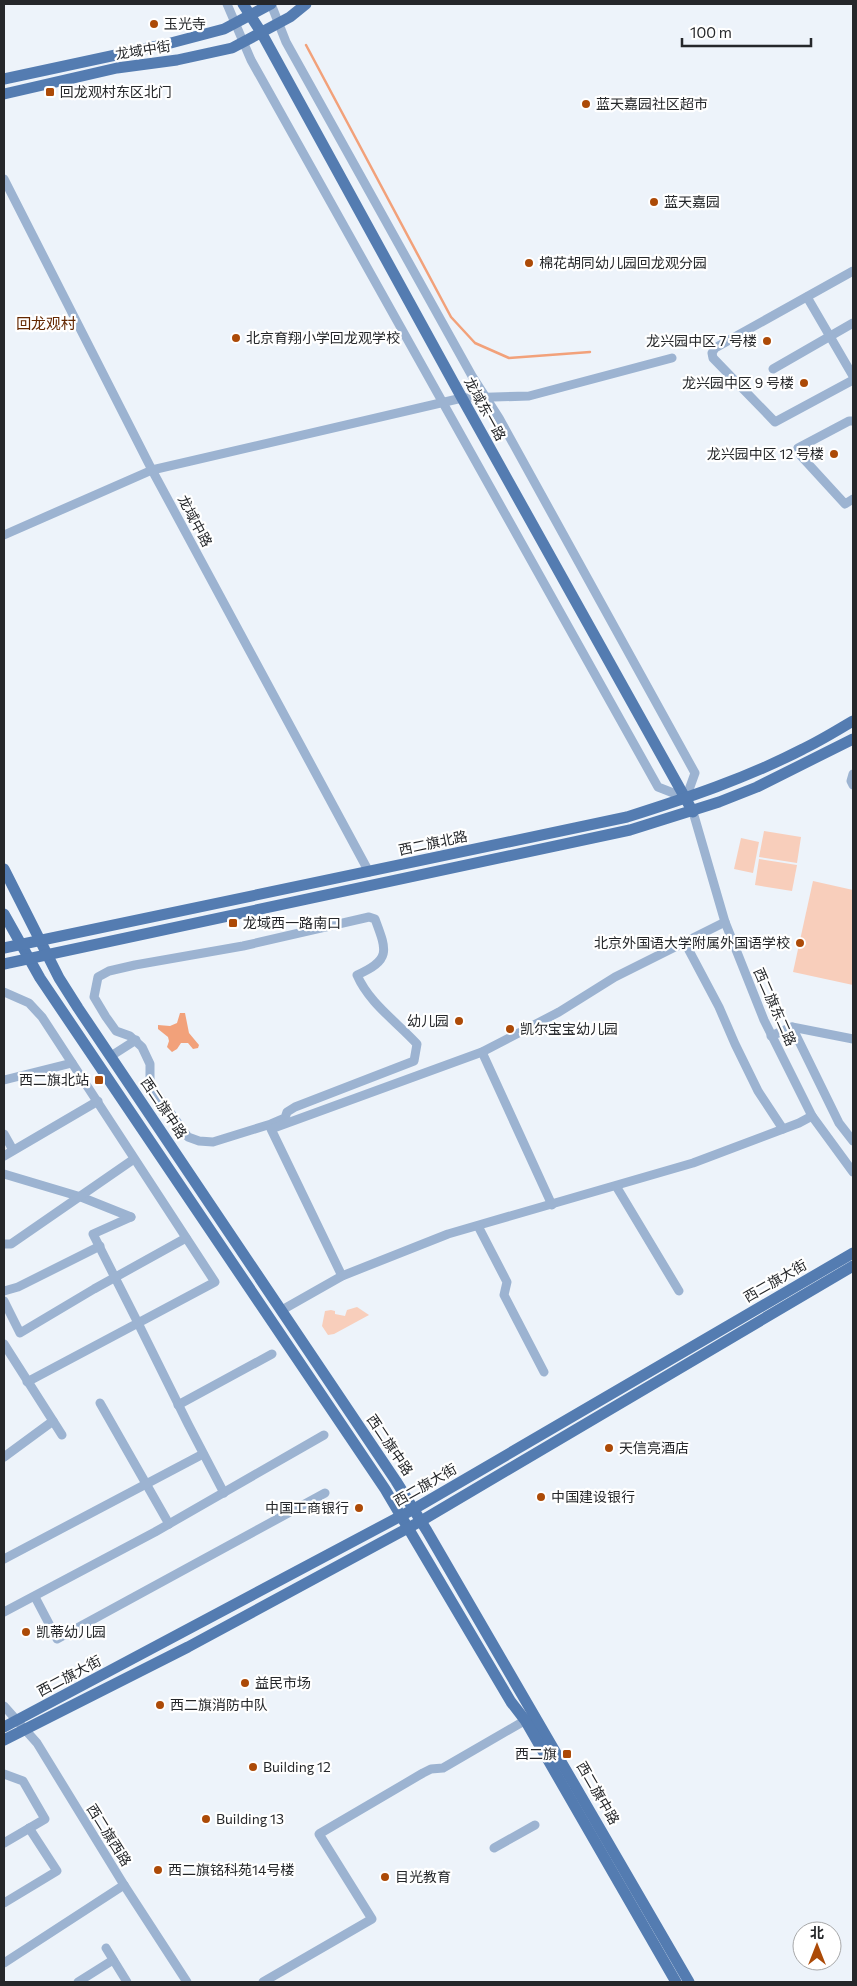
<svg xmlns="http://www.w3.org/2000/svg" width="857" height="1986" font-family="Commissioner,'Noto Sans SC',sans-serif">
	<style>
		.green { fill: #f8cebb }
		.water { fill: #f2a17a }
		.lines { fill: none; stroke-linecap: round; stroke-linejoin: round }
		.stream { stroke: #f2a17a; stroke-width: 2.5 }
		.minor { stroke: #9cb3d1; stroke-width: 9 }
		.major { stroke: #547cb1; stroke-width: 11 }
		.poi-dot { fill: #ac4a07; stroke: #fff; stroke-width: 2 }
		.labels { text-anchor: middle; stroke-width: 4.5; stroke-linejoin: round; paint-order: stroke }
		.poi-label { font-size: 14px; fill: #25272a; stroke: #fff; text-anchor: start }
		.street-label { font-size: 14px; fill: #25272a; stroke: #fff }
		.neighbourhood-label { font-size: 15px; fill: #642700; stroke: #fff }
	</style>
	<rect width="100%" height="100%" fill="#edf3fa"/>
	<g class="green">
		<polygon points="764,831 801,837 797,863 759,857"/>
		<polygon points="741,838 759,842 753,873 734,869"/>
		<polygon points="759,859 797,865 792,891 755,885"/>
		<polygon points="813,881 853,890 853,985 793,972"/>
		<polygon points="357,1307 369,1315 334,1334 328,1335 322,1326 325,1311 331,1310 335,1311 335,1314 345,1316 347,1310"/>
	</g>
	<polygon class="water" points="180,1013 185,1013 189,1033 199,1045 198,1048 193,1049 188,1043 181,1043 177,1049 172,1052 167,1047 169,1041 168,1037 158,1029 158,1025 170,1026 177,1023"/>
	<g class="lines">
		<polyline class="stream" points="306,45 451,317 475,343 509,358 590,352"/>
		<g class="minor">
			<polyline points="227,4 251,60 658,787 686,798 695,773 499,418 472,376 286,42 271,4"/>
			<polyline points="4,179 152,470 369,872"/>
			<polyline points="853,271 715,348 712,353 713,358 775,422 853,380"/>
			<polyline points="807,297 853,376"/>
			<polyline points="773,369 853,323"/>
			<polyline points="853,421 849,421 798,448 801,456 845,504 853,499"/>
			<polyline points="4,535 152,470 462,398 529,396 672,358"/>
			<polyline points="853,774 851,781 853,785"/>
			<polyline points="693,812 725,922 764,1020 812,1116 853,1172"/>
			<path d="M369,917L375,919C387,951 391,960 357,975C369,1003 397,1022 417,1044L414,1061L295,1107L287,1112L285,1118L271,1124L213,1142L199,1141L188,1137L150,1084V1064L142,1047L130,1036L116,1031L106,1017L94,997L98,977L109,971L135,965L243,946Z"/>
			<polyline points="684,941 719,1007 735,1044 758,1091 783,1129"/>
			<polyline points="4,992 29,1003 42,1017 215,1282 138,1323 188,1424 224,1493"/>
			<polyline points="792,1027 839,1123 853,1141"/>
			<polyline points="771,1036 792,1027 853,1039"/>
			<polyline points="482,1052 552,1205"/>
			<polyline points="111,1056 136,1040"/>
			<polyline points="4,1080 72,1063"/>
			<polyline points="4,1134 13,1150"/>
			<polyline points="4,1156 98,1101"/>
			<polyline points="4,1174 81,1197 131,1217"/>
			<polyline points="616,1186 679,1291"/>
			<polyline points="478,1226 507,1282 504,1295 544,1372"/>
			<polyline points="4,1244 11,1244 134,1159"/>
			<polyline points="342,1276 271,1129 482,1052 559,1012 615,977 725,922"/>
			<polyline points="4,1291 18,1287 100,1246"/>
			<polyline points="4,1301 20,1333 94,1289 186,1238"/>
			<polyline points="282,1310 342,1276 448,1234 693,1163 799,1123 812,1116"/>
			<polyline points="4,1344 62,1435"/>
			<polyline points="27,1382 138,1323 93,1234 131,1217"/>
			<polyline points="100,1403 169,1524"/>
			<polyline points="178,1405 272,1354"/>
			<polyline points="4,1457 53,1421"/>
			<polyline points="4,1559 203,1454"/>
			<polyline points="35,1597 57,1639 325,1493"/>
			<polyline points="4,1612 155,1532 324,1435"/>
			<polyline points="4,1706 37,1743 124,1885 187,1982"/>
			<polyline points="4,1774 23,1781 45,1819 4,1843"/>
			<polyline points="494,1848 535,1825"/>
			<polyline points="4,1903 57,1871 29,1828"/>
			<polyline points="106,1948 127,1982"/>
			<polyline points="4,1963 124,1885"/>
			<polyline points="78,1982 113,1960"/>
			<polyline points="263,1982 372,1919 319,1834 423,1773 431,1769 443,1768 531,1717"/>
		</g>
		<g class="major">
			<polyline points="243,4 261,32 462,398 693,812"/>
			<polyline points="4,79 167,44 224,29 271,4"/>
			<polyline points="4,94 117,68 177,60 232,48 290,17 306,4"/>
			<polyline points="4,869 59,978 78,1008 396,1481 427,1531 689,1982"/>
			<polyline points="4,914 40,978 385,1489 511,1702 525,1720 676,1982"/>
			<path d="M4,948L627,817C687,798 747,778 803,749C820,741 836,731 853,721"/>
			<polyline points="4,964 630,830 719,802 757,787 853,739"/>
			<polyline points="4,1727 414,1509 853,1253"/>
			<polyline points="4,1740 188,1647 421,1521 853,1266"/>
		</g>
	</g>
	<g class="poi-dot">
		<circle cx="154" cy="24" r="5"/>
		<rect x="45" y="87" width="10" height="10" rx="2.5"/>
		<circle cx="586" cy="104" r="5"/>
		<circle cx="654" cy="202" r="5"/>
		<circle cx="529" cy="263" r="5"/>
		<circle cx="236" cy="338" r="5"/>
		<circle cx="767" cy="341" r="5"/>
		<circle cx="804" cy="383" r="5"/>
		<circle cx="834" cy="454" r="5"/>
		<rect x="228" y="918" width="10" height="10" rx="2.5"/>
		<circle cx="800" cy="943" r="5"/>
		<circle cx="459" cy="1021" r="5"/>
		<circle cx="510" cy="1029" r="5"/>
		<rect x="94" y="1075" width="10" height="10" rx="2.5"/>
		<circle cx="609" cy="1448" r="5"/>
		<circle cx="541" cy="1497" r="5"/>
		<circle cx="359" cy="1508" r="5"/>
		<circle cx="26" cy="1632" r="5"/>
		<circle cx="245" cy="1683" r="5"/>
		<circle cx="160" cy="1705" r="5"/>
		<rect x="562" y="1749" width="10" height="10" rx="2.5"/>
		<circle cx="253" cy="1767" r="5"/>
		<circle cx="206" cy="1819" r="5"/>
		<circle cx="158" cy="1870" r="5"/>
		<circle cx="385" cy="1877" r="5"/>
	</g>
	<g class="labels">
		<g class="poi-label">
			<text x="164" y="29">玉光寺</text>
			<text x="60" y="97">回龙观村东区北门</text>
			<text x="596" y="109">蓝天嘉园社区超市</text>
			<text x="664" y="207">蓝天嘉园</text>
			<text x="539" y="268">棉花胡同幼儿园回龙观分园</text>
			<text x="246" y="343">北京育翔小学回龙观学校</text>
			<text x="757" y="346" text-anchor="end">龙兴园中区 7 号楼</text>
			<text x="794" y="388" text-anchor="end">龙兴园中区 9 号楼</text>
			<text x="824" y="459" text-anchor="end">龙兴园中区 12 号楼</text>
			<text x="243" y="928">龙域西一路南口</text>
			<text x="790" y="948" text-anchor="end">北京外国语大学附属外国语学校</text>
			<text x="449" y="1026" text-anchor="end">幼儿园</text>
			<text x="520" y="1034">凯尔宝宝幼儿园</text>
			<text x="89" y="1085" text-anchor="end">西二旗北站</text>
			<text x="619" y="1453">天信亮酒店</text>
			<text x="551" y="1502">中国建设银行</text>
			<text x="349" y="1513" text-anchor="end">中国工商银行</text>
			<text x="36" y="1637">凯蒂幼儿园</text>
			<text x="255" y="1688">益民市场</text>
			<text x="170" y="1710">西二旗消防中队</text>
			<text x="557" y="1759" text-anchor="end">西二旗</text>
			<text x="263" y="1772">Building 12</text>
			<text x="216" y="1824">Building 13</text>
			<text x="168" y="1875">西二旗铭科苑14号楼</text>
			<text x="395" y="1882">目光教育</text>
		</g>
		<g class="street-label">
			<text transform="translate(143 50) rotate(-9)" y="5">龙域中街</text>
			<text transform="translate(485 409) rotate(61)" y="5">龙域东一路</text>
			<text transform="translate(195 521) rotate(62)" y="5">龙域中路</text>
			<text transform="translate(433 843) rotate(-12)" y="5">西二旗北路</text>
			<text transform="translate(775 1007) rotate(66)" y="5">西二旗东二路</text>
			<text transform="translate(164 1108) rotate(56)" y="5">西二旗中路</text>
			<text transform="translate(775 1281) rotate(-30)" y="5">西二旗大街</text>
			<text transform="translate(390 1445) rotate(56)" y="5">西二旗中路</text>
			<text transform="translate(425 1485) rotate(-30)" y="5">西二旗大街</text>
			<text transform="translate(69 1676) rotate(-28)" y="5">西二旗大街</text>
			<text transform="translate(598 1793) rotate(60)" y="5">西二旗中路</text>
			<text transform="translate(109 1835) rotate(58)" y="5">西二旗西路</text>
		</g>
		<g class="neighbourhood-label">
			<text x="46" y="329">回龙观村</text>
		</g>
	</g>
	<rect width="857" height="1986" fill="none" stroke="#25272a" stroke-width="10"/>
	<g transform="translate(817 1946)"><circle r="24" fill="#ffffff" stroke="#a8a9aa"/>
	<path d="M0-4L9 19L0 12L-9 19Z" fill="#ac4a07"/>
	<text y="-8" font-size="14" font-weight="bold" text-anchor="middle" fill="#25272a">北</text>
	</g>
	<path d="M682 38v8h129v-8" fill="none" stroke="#25272a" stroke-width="2.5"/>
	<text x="690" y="38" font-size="15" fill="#25272a" stroke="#ffffff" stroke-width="4" paint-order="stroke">100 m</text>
</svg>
